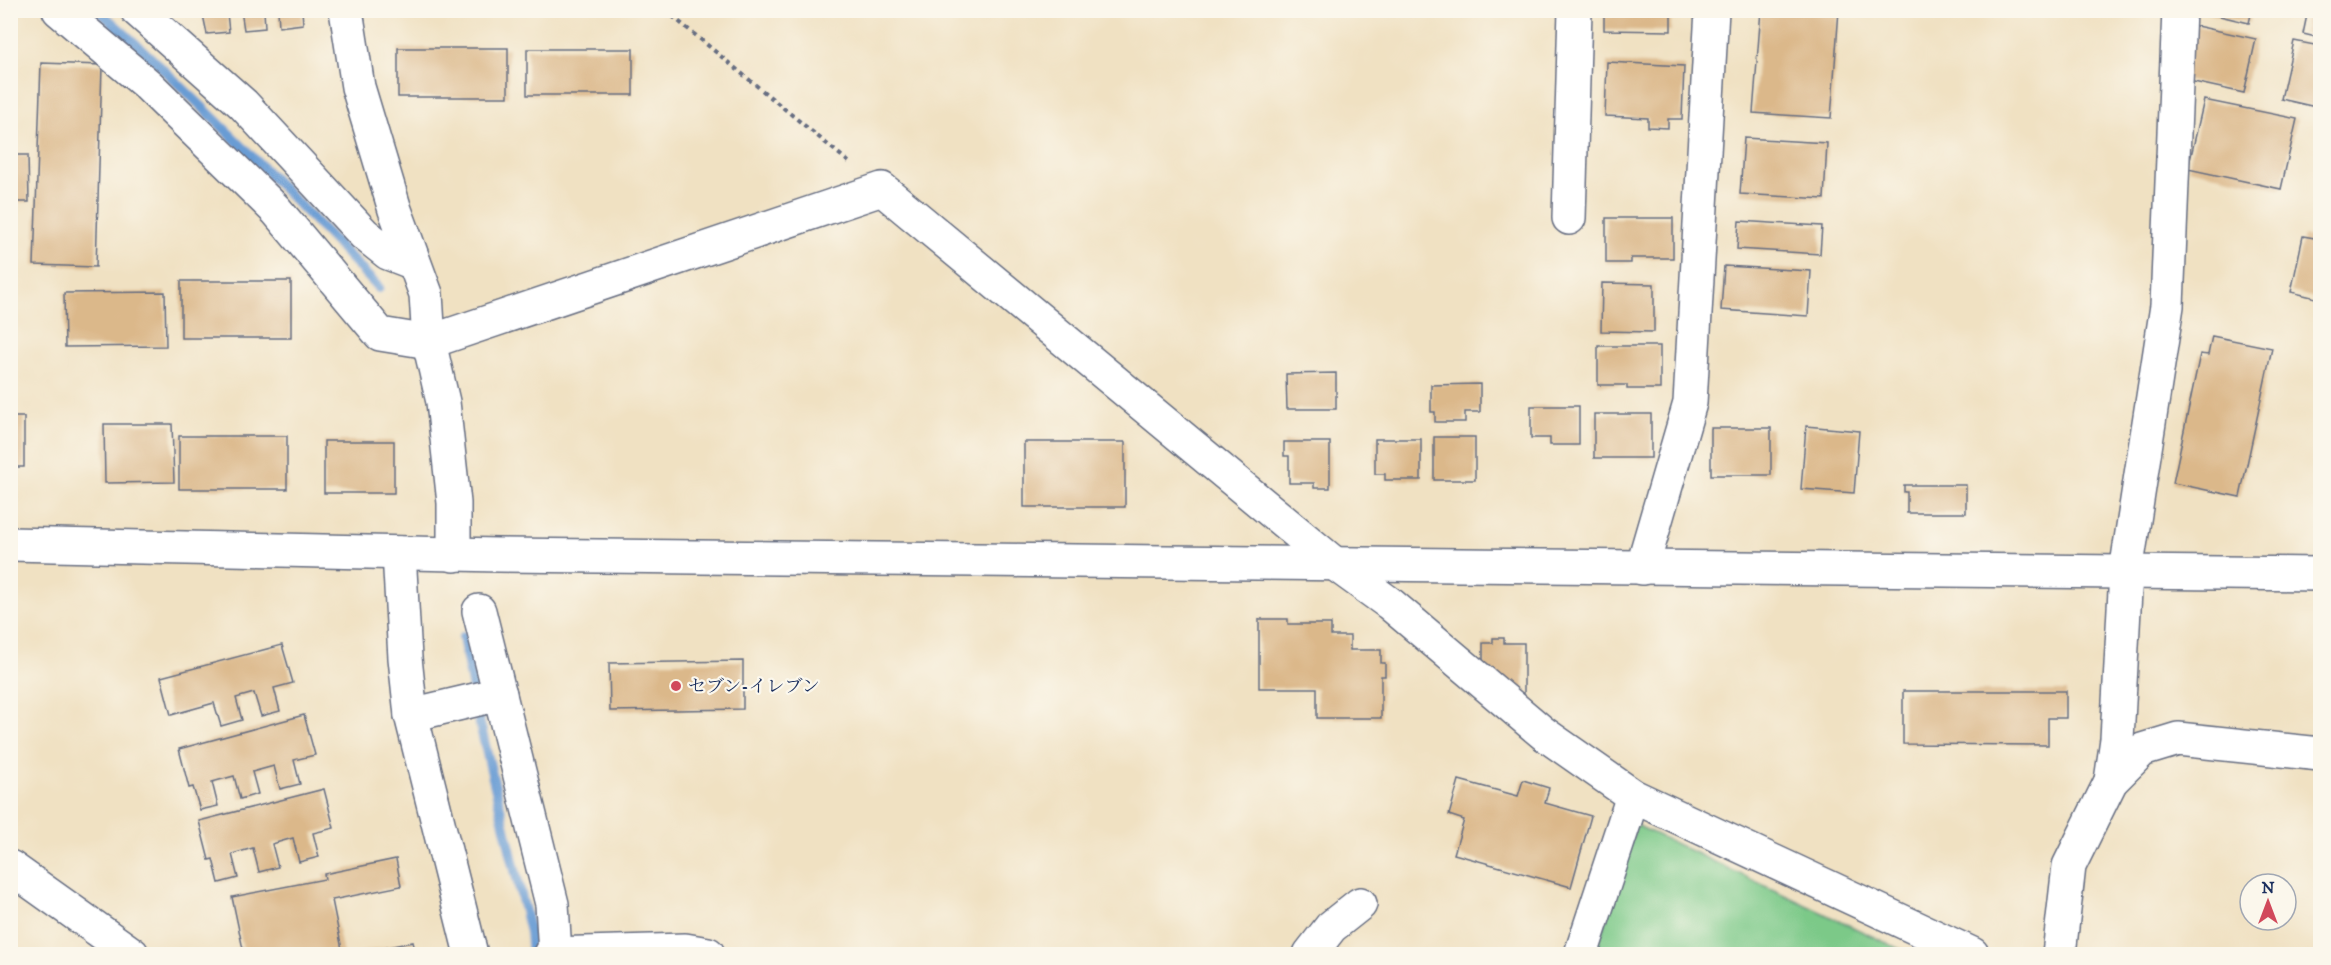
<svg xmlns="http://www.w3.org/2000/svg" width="2331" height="965" font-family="'IM FELL DW Pica','Noto Serif JP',serif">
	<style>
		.green { fill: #7bc988; stroke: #4b7c73; stroke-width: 1.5 }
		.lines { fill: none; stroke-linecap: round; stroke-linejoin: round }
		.stream { stroke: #699cd4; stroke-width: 10 }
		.building { fill: #dbb88a }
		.minor-casing { stroke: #666d81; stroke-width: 36 }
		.tertiary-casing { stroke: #666d81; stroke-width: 36 }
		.path { stroke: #666d81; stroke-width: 4; stroke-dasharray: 4.5 4.5; stroke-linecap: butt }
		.minor { stroke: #fff; stroke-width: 33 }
		.tertiary { stroke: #fff; stroke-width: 33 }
		.poi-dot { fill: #d1495b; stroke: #fbf7ec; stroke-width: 2 }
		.labels { text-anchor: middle; stroke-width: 4.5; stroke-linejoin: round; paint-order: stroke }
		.poi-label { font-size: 18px; fill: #1b2f5e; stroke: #fbf7ec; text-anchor: start }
	</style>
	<rect width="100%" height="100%" fill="#fbf7ec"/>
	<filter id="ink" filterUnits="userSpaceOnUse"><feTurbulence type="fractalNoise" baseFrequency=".0167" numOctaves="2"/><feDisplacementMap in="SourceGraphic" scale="12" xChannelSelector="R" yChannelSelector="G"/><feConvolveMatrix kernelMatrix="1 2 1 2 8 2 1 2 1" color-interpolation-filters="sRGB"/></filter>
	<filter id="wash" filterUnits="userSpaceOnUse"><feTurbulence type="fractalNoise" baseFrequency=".008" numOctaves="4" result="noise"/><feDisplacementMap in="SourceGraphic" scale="24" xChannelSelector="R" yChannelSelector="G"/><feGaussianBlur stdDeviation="1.35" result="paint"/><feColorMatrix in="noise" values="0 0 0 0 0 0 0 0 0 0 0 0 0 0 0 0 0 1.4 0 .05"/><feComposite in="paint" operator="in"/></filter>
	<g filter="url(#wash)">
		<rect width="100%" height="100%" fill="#f0e1c2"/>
		<polygon class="green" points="1636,825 1910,954 1595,954"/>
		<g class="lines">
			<g class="stream">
				<path d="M98,10C197,97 288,193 379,288"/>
				<polyline points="463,637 479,720 530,932 532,954"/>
			</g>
		</g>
		<g id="blocks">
			<g class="building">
				<polygon points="202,10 237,10 237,12 227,13 229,32 207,34"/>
				<polygon points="241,10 264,10 265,28 244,30"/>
				<polygon points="278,10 302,10 303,24 279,27"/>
				<polygon points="1604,10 1671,10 1671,31 1604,30"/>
				<polygon points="1761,10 1839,10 1831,118 1753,113"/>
				<polygon points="2195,10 2252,10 2249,23"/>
				<polygon points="2308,10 2320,10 2320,38 2303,34"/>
				<polygon points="2192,25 2256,39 2244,93 2180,79"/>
				<polygon points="2294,41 2320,46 2320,108 2281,99"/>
				<rect x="398" y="48" width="110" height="49"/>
				<rect x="527" y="49" width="106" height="46"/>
				<polygon points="1607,62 1684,66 1682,119 1668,119 1668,128 1648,127 1648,118 1605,116"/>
				<polygon points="41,63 102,65 96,267 34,265"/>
				<polygon points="2204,100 2297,119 2281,189 2188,169"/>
				<polygon points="1744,138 1827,143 1824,199 1740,194"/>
				<polygon points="10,155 28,155 29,202 10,202"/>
				<polygon points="2320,165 2320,184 2316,183"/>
				<rect x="10" y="218" width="5" height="46"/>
				<polygon points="1606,218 1673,218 1673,258 1631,258 1631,263 1606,263"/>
				<polygon points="1739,221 1822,226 1820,254 1737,249"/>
				<polygon points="2303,236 2320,239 2320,299 2291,292"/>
				<polygon points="1724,266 1811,271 1808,316 1721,310"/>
				<rect x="181" y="281" width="110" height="57"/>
				<polygon points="1602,283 1654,284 1654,332 1601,331"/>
				<polygon points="165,292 166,346 65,347 64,293"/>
				<polygon points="2212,336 2272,348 2240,497 2173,483 2200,354 2208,355"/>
				<polygon points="1598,346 1660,346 1660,389 1627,389 1627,385 1598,385"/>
				<polygon points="1336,373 1336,409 1287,409 1286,374"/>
				<polygon points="1480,384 1480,412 1465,412 1465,422 1435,422 1435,412 1431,412 1431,385"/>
				<polygon points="1531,406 1579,406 1579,445 1550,445 1550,438 1531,438"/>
				<rect x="1594" y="414" width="57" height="44"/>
				<rect x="10" y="417" width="14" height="50"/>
				<polygon points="104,424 172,424 174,482 105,483"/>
				<polygon points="1806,426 1859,431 1854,493 1801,489"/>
				<rect x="1711" y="428" width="60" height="47"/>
				<rect x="179" y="436" width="108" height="53"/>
				<rect x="1434" y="437" width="41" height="43"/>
				<polygon points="1375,439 1421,439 1421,480 1385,480 1385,474 1375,474"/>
				<rect x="324" y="441" width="70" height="52"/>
				<rect x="1024" y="442" width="101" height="65"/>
				<polygon points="1284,442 1330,442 1330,488 1314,488 1314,483 1289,483 1289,456 1284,456"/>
				<polygon points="1904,485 1966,485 1966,513 1907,513 1907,492 1904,492"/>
				<polygon points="1259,619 1288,619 1288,624 1331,624 1331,636 1350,636 1350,650 1381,650 1381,663 1385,663 1385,676 1381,676 1381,718 1317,718 1317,688 1259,688"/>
				<polygon points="1493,638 1504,638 1504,643 1524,643 1524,694 1511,694 1483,670 1483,643 1493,643"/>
				<polygon points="282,645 293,683 274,688 280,711 261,716 254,693 236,698 242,720 221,726 214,703 171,715 161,677"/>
				<polygon points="743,661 743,709 610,711 609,663"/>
				<polygon points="1903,691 2066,691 2066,718 2048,718 2048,745 1903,744"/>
				<polygon points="304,715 315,755 294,760 300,784 280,789 274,766 252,772 258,794 240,799 234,776 212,782 218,806 200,810 193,787 189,788 179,749"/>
				<polygon points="1459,780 1518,796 1523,780 1549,788 1545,803 1591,816 1571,887 1454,854 1464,820 1449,815"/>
				<polygon points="324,789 334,828 313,833 319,857 299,862 293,838 272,844 278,867 259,872 253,848 232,854 238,878 219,883 213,859 209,860 199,821"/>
				<polygon points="396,859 401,886 332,900 343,954 244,954 232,897 325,879 324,874"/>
				<polygon points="413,942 416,954 358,954 358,953"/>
			</g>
		</g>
	</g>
	<g filter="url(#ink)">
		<use href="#blocks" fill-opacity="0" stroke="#666d81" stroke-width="1.5"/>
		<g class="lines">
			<defs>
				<g id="minor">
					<polyline points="59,10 148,85 276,210 380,334 429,342 882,189 1335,564 1389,603 1543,733 1633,796 1972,954"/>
					<polyline points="137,10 243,104 364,234 388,253 414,263"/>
					<polyline points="346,10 358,87 395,210 426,294 429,342 443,402 454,503 454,555"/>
					<polyline points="1569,218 1575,10"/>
					<polyline points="1642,568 1690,403 1712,10"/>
					<polyline points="479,611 552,904 555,954"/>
					<polyline points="411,715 500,694"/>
					<polyline points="2111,781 2117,739 2126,572 2167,306 2179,10"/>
					<polyline points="10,867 132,954"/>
					<polyline points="551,954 685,950 708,954"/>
					<polyline points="1310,954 1331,927 1360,904"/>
					<polyline points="1581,954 1633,796"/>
					<polyline points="2059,954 2069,866 2111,781 2142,750 2178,739 2320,754"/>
				</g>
				<g id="tertiary">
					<polyline points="10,544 498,555 2320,574"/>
					<polyline points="399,553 405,658 411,715 471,954"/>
				</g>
			</defs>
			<use href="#minor" class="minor-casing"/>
			<use href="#tertiary" class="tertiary-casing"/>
			<polyline class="path" points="665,10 850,163"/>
			<use href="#minor" class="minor"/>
			<use href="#tertiary" class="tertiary"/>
		</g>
	</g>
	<circle class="poi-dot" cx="676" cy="686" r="6"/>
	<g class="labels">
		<g class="poi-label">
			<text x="688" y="692">セブン-イレブン</text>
		</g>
	</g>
	<rect width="2331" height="965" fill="none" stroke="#fbf7ec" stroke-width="36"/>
	<g transform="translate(2268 902)"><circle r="28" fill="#fbf7ec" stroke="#a1a7b3" stroke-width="1.5"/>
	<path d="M0-4.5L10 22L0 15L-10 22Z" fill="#d1495b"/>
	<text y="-9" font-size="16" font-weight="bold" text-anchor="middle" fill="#1b2f5e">N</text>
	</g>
</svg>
